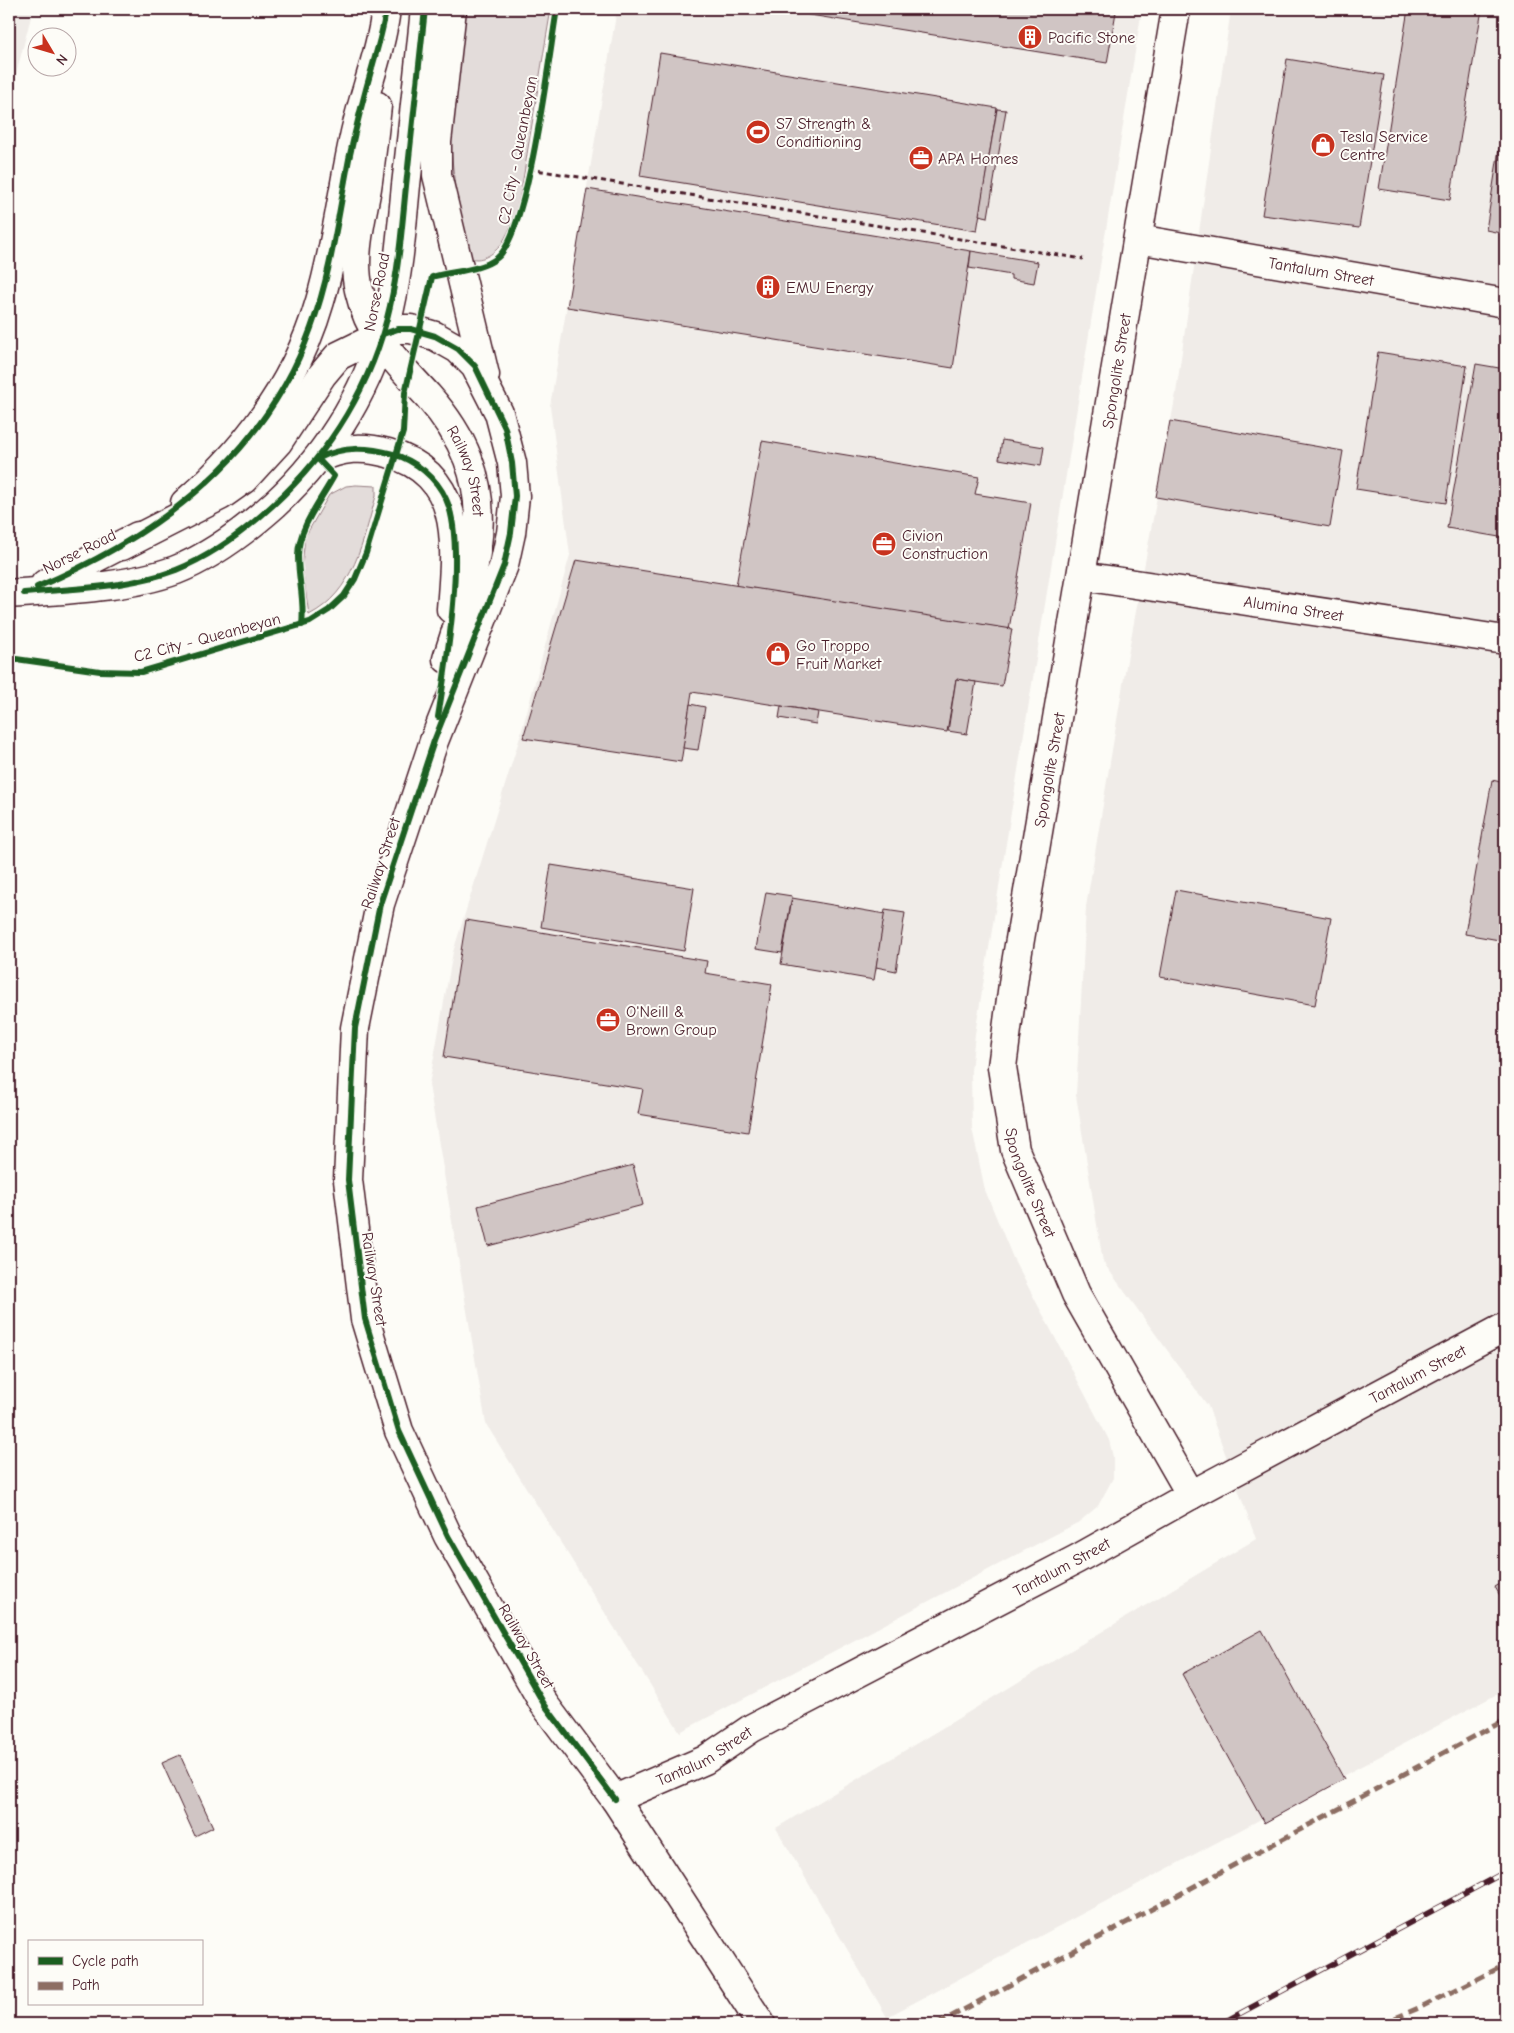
<svg xmlns="http://www.w3.org/2000/svg" width="1514" height="2033" font-family="'Comic Neue',sans-serif">
	<style>
		.built { fill: #f0ece8 }
		.green { fill: #e3dcda; stroke: #967e82 }
		.building { fill: #d0c5c4; stroke: #4a1f2b }
		.lines { fill: none; stroke-linecap: round; stroke-linejoin: round }
		.street-casing { stroke: #4a1f2b; stroke-width: 31 }
		.secondary-casing { stroke: #4a1f2b; stroke-width: 31 }
		.path { stroke: #4a1f2b; stroke-width: 3; stroke-dasharray: 5 4; stroke-linecap: butt }
		.street { stroke: #fdfcf7; stroke-width: 28 }
		.secondary { stroke: #fdfcf7; stroke-width: 28 }
		.rail-casing { stroke: #4a1f2b; stroke-width: 5.5 }
		.rail { stroke: #fdfcf7; stroke-width: 4; stroke-dasharray: 11; stroke-linecap: butt }
		.quiet { stroke: #8d6e63; stroke-width: 5; stroke-dasharray: 10 5; stroke-linecap: butt }
		.cycleway-casing { stroke: #fdfcf7; stroke-width: 9 }
		.cycleway { stroke: #1b5e20; stroke-width: 6 }
		.labels { text-anchor: middle; stroke-width: 4; stroke-linejoin: round; paint-order: stroke }
		.poi-label { font-size: 16px; fill: #4a1f2b; stroke: #fdfcf7; text-anchor: start }
		.street-label { font-size: 16px; fill: #4a1f2b; stroke: #fdfcf7 }
	</style>
	<rect width="100%" height="100%" fill="#fdfcf7"/>
	<filter id="ink" filterUnits="userSpaceOnUse"><feTurbulence type="fractalNoise" baseFrequency=".02" numOctaves="2"/><feDisplacementMap in="SourceGraphic" scale="10" xChannelSelector="R" yChannelSelector="G"/><feConvolveMatrix kernelMatrix="1 2 1 2 8 2 1 2 1" color-interpolation-filters="sRGB"/></filter>
	<g filter="url(#ink)">
		<g class="built">
			<polygon points="9,9 33,9 9,101"/>
			<polygon points="617,9 1142,9 975,1034 971,1071 972,1128 985,1190 1013,1258 1109,1440 1113,1457 1113,1478 1098,1506 1079,1522 680,1732 486,1424 429,1085 453,952 520,737 570,555 550,406"/>
			<polygon points="1231,9 1505,9 1505,1690 887,2017 776,1828 1256,1539 1208,1406 1103,1262 1076,1095 1086,907 1126,666 1176,393"/>
		</g>
		<g class="green">
			<path d="M463,9H551C543,55 536,101 528,148C523,179 519,216 502,243C495,253 483,262 470,258L456,197L451,149L450,129Z"/>
			<path d="M356,485L376,486V496C363,541 354,592 309,615L302,566L305,537L329,495L346,486Z"/>
		</g>
		<g class="building">
			<polygon points="773,9 1099,9 1116,12 1107,63"/>
			<polygon points="1408,9 1482,9 1450,200 1379,189"/>
			<polygon points="660,53 997,108 977,231 640,176"/>
			<polygon points="1287,59 1384,75 1359,228 1262,215"/>
			<polygon points="997,109 1006,110 988,217 979,215"/>
			<polygon points="1505,112 1505,234 1486,230"/>
			<polygon points="587,189 971,251 953,368 567,307"/>
			<polygon points="971,251 1038,262 1034,283 1011,279 1011,275 969,268"/>
			<polygon points="1378,352 1467,366 1446,503 1356,489"/>
			<polygon points="1476,364 1505,369 1505,538 1447,528"/>
			<polygon points="1170,421 1343,451 1330,527 1156,497"/>
			<polygon points="1002,440 1044,447 1041,466 999,459"/>
			<polygon points="762,441 979,477 975,494 1031,503 1009,629 736,586"/>
			<polygon points="576,560 1012,629 1002,686 956,679 947,732 692,692 681,762 523,738"/>
			<polygon points="956,679 976,682 967,734 948,731"/>
			<polygon points="690,704 705,707 698,750 683,748"/>
			<polygon points="781,706 818,712 816,724 779,718"/>
			<polygon points="1492,780 1505,783 1505,941 1465,934"/>
			<polygon points="551,865 694,888 684,951 541,927"/>
			<polygon points="1176,890 1331,918 1315,1005 1160,977"/>
			<polygon points="766,892 792,896 782,953 756,949"/>
			<polygon points="792,898 885,914 874,980 781,964"/>
			<polygon points="885,910 905,913 896,971 876,967"/>
			<polygon points="466,920 664,952 664,954 707,961 705,973 772,984 748,1132 638,1114 643,1089 444,1057"/>
			<polygon points="1505,998 1505,1013 1499,1001"/>
			<polygon points="633,1165 643,1205 488,1246 478,1206"/>
			<polygon points="1505,1581 1505,1604 1495,1587"/>
			<polygon points="1262,1630 1344,1779 1264,1823 1182,1674"/>
			<polygon points="180,1755 213,1827 195,1836 162,1763"/>
		</g>
		<g class="lines">
			<defs>
				<g id="street">
					<path id="s1" d="M1176,9L1015,969L1002,1067L1015,1150L1076,1294L1191,1495"/>
					<path id="s2" d="M1138,239L1505,303"/>
					<path id="s3" d="M1082,576L1505,640"/>
					<path id="s4" d="M615,1799L705,1760L752,1728L1077,1559L1191,1495L1505,1327"/>
				</g>
				<g id="secondary">
					<polyline points="452,9 437,142 437,175 485,375"/>
					<path id="s5" d="M377,106C374,133 371,161 367,188C361,221 351,257 359,290C370,338 396,361 428,396C506,484 479,560 447,659"/>
					<path d="M318,459C341,447 363,446 388,453C465,475 456,545 451,609"/>
					<path d="M185,503C248,448 297,381 320,301C336,248 342,191 354,137C363,95 381,52 386,9"/>
					<polyline points="122,546 220,496 244,479 278,442 322,375 338,356 383,334 398,329 411,329 435,336 458,349 475,366 499,413 512,463 515,496 511,533 504,565 434,741 380,904 355,1028 348,1180 365,1319 399,1431 448,1536 544,1704 615,1799 761,2024"/>
					<polyline points="45,584 138,536"/>
					<path d="M9,594C61,590 127,588 176,570C212,556 247,529 275,504C332,451 372,383 390,308C399,268 402,226 406,185C413,126 419,67 425,9"/>
				</g>
			</defs>
			<use href="#street" class="street-casing"/>
			<use href="#secondary" class="secondary-casing"/>
			<polyline class="path" points="530,169 1083,259"/>
			<use href="#street" class="street"/>
			<use href="#secondary" class="secondary"/>
			<defs>
				<polyline id="rail" points="1220,2024 1505,1872"/>
			</defs>
			<use href="#rail" class="rail-casing"/>
			<use href="#rail" class="rail"/>
			<g class="quiet">
				<polyline points="937,2024 1505,1720"/>
				<polyline points="1381,2024 1421,2007 1505,1965"/>
			</g>
			<defs>
				<g id="cycleway">
					<polyline points="383,334 398,329 411,329 435,336 458,349 475,366 505,428 512,463 515,496 511,533 504,565 434,741 380,904 355,1028 348,1180 365,1319 399,1431 448,1536 544,1704 615,1799"/>
					<path d="M319,458C344,446 367,447 393,454C416,461 436,477 446,499C467,544 446,666 438,717"/>
					<path d="M37,587C158,536 265,456 311,328C331,274 338,216 349,159C356,127 364,95 373,64C378,46 384,27 386,9"/>
					<path d="M24,593C74,588 128,588 176,570C211,556 246,530 273,505C331,452 373,383 390,306C399,267 402,226 406,186C412,127 419,68 425,9"/>
					<path d="M302,625C305,601 298,579 298,556C298,528 321,500 334,476L318,459"/>
					<path d="M9,658L100,671L141,672L310,622L329,610L344,596L355,579L366,553L403,432L405,393L432,277C452,271 481,271 497,258C529,233 549,55 557,9"/>
				</g>
			</defs>
			<use href="#cycleway" class="cycleway-casing"/>
			<use href="#cycleway" class="cycleway"/>
		</g>
	</g>
	<defs>
		<symbol id="building-disc" viewBox="-11 -11 22 22"><circle r="9.5" fill="#c8321e" stroke="#fdfcf7"/><path d="M-4-6H4V6H1V3H-1V6H-4ZM-2.5-4.3h1.7v1.8h-1.7ZM.8-4.3h1.7v1.8H.8ZM-2.5-1h1.7V.8h-1.7ZM.8-1h1.7V.8H.8Z" fill="#fff"/></symbol>
		<symbol id="stadium-disc" viewBox="-11 -11 22 22"><circle r="9.5" fill="#c8321e" stroke="#fdfcf7"/><path d="M0-5a6.5 5 0 1 0 0 10a6.5 5 0 1 0 0-10ZM-3.5-1.8h7v3.6h-7Z" fill="#fff"/></symbol>
		<symbol id="shop-disc" viewBox="-11 -11 22 22"><circle r="9.5" fill="#c8321e" stroke="#fdfcf7"/><path d="M-5-2.5h2.3a2.7 3.5 0 0 1 5.4 0H5L5.5 6h-11ZM-1.5-2.5h3a1.5 2.3 0 0 0-3 0Z" fill="#fff"/></symbol>
		<symbol id="office-disc" viewBox="-11 -11 22 22"><circle r="9.5" fill="#c8321e" stroke="#fdfcf7"/><path d="M-6-3h4V-5.5h4V-3h4V5H-6ZM-1-4.5V-3h2v-1.5ZM-6 0V1H6V0Z" fill="#fff"/></symbol>
	</defs>
	<g fill-rule="evenodd">
		<use href="#building-disc" x="1016" y="23" width="28" height="28"/>
		<use href="#stadium-disc" x="744" y="118" width="28" height="28"/>
		<use href="#shop-disc" x="1309" y="131" width="28" height="28"/>
		<use href="#office-disc" x="907" y="144" width="28" height="28"/>
		<use href="#building-disc" x="754" y="273" width="28" height="28"/>
		<use href="#office-disc" x="870" y="530" width="28" height="28"/>
		<use href="#shop-disc" x="764" y="640" width="28" height="28"/>
		<use href="#office-disc" x="594" y="1006" width="28" height="28"/>
	</g>
	<g class="labels">
		<g class="poi-label">
			<text x="1048" y="43">Pacific Stone</text>
			<text x="776" y="129">S7 Strength &amp;<tspan x="776" dy="18">Conditioning</tspan></text>
			<text x="1340" y="142">Tesla Service<tspan x="1340" dy="18">Centre</tspan></text>
			<text x="938" y="164">APA Homes</text>
			<text x="786" y="293">EMU Energy</text>
			<text x="902" y="541">Civion<tspan x="902" dy="18">Construction</tspan></text>
			<text x="796" y="651">Go Troppo<tspan x="796" dy="18">Fruit Market</tspan></text>
			<text x="626" y="1017">O'Neill &amp;<tspan x="626" dy="18">Brown Group</tspan></text>
		</g>
		<g class="street-label">
			<text transform="translate(517 150) rotate(-79)" y="6">C2 City - Queanbeyan</text>
			<text dy="6" stroke="none"><textPath href="#s2" startOffset="186">Tantalum Street</textPath></text>
			<text transform="translate(376 292) rotate(-79)" y="6">Norse Road</text>
			<text transform="translate(1116 371) rotate(-81)" y="6">Spongolite Street</text>
			<text dy="6" stroke="none"><textPath href="#s5" startOffset="400">Railway Street</textPath></text>
			<text transform="translate(79 551) rotate(-27)" y="6">Norse Road</text>
			<text dy="6" stroke="none"><textPath href="#s3" startOffset="214">Alumina Street</textPath></text>
			<text transform="translate(207 637) rotate(-15)" y="6">C2 City - Queanbeyan</text>
			<text transform="translate(1049 770) rotate(-80)" y="6">Spongolite Street</text>
			<text transform="translate(380 863) rotate(-72)" y="6">Railway Street</text>
			<text dy="6" stroke="none"><textPath href="#s1" startOffset="1192">Spongolite Street</textPath></text>
			<text transform="translate(375 1279) rotate(81)" y="6">Railway Street</text>
			<text dy="6" stroke="none"><textPath href="#s4" startOffset="909">Tantalum Street</textPath></text>
			<text dy="6" stroke="none"><textPath href="#s4" startOffset="504">Tantalum Street</textPath></text>
			<text transform="translate(527 1646) rotate(60)" y="6">Railway Street</text>
			<text dy="6" stroke="none"><textPath href="#s4" startOffset="99">Tantalum Street</textPath></text>
		</g>
	</g>
	<rect width="1514" height="2033" fill="none" stroke="#fdfcf7" stroke-width="30"/>
	<rect x="15" y="15" width="1484" height="2003" fill="none" stroke="#4a1f2b" stroke-width="2" filter="url(#ink)"/>
	<rect x="28" y="1940" width="175" height="65" fill="#fdfcf7" stroke="#b5a4a5"/>
	<rect x="38" y="1957" width="25" height="8" fill="#1b5e20" stroke="#b5a4a5"/>
	<text x="72" y="1966" font-size="15" fill="#4a1f2b">Cycle path</text>
	<rect x="38" y="1982" width="25" height="8" fill="#8d6e63" stroke="#b5a4a5"/>
	<text x="72" y="1990" font-size="15" fill="#4a1f2b">Path</text>
	<g transform="translate(52 52) rotate(128)"><circle r="24" fill="#fdfcf7" stroke="#b5a4a5"/>
	<path d="M0-4L9 19L0 12L-9 19Z" fill="#c8321e"/>
	<text y="-8" font-size="14" font-weight="bold" text-anchor="middle" fill="#4a1f2b">N</text>
	</g>
</svg>
